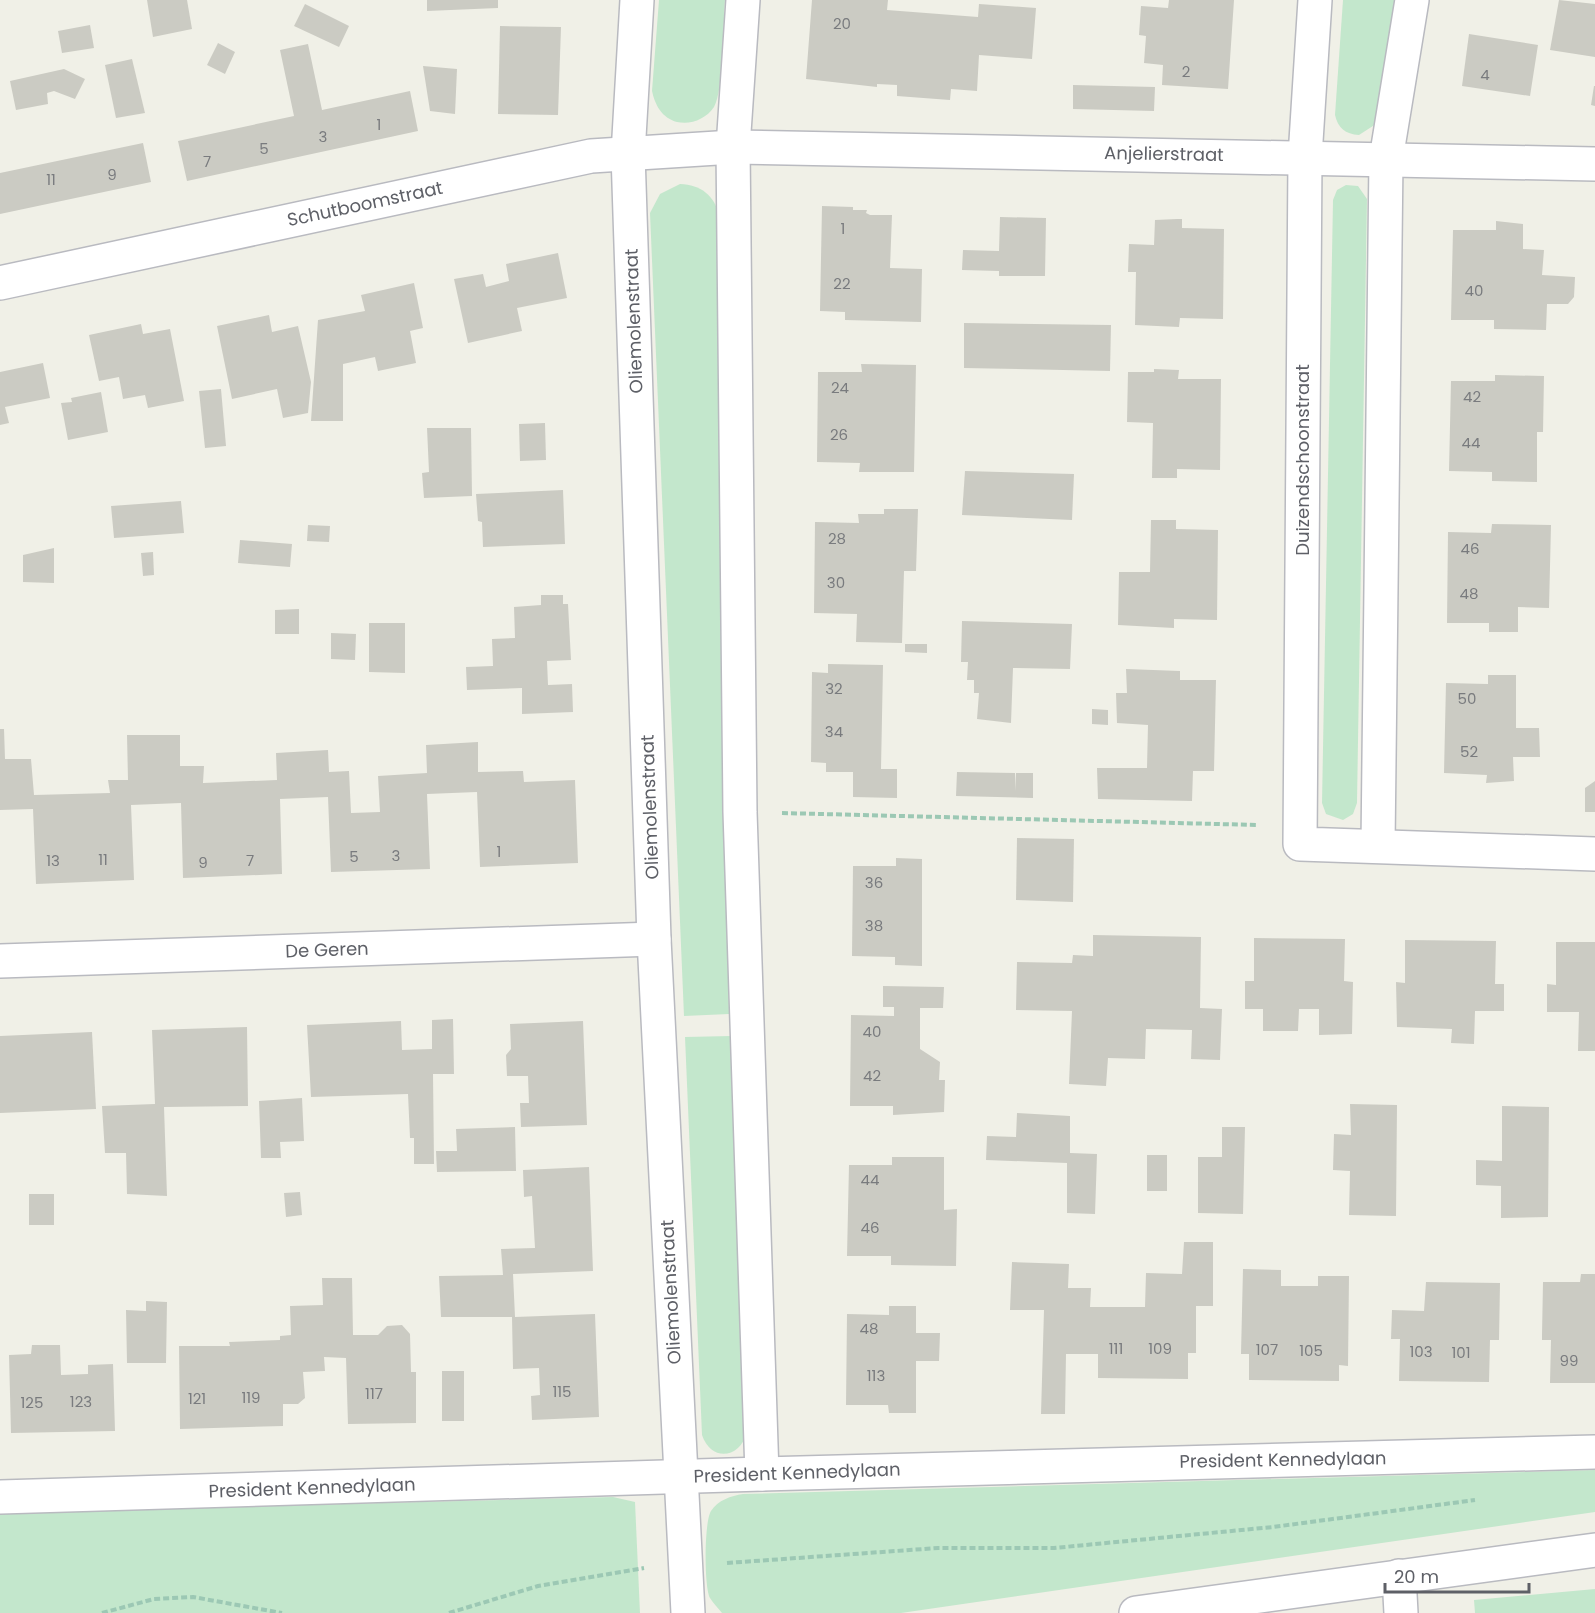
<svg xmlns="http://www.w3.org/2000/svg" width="1595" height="1613" font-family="Poppins,sans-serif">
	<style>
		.green { fill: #c3e7cc }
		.building { fill: #cbcbc3 }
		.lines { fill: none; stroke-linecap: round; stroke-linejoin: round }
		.minor-casing { stroke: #b9bac0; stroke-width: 36 }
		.path { stroke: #9cc8b4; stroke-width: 4; stroke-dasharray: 6 3; stroke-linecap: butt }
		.minor { stroke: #fff; stroke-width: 33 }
		.labels { text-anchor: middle; stroke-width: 5; stroke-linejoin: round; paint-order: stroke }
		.number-label { font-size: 15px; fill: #797b7e }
		.street-label { font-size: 18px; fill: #5e6067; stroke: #fff }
	</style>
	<rect width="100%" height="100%" fill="#f0f0e7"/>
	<g class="green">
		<path d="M659,0H725C723,23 724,90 714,107C706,119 691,125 677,122C662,118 655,105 652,91Z"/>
		<path d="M1343,0H1395L1376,124L1359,135C1345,134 1338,128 1335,115Z"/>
		<path d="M680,184C701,185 714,195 719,215L729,1014L684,1016L650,213L660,194Z"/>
		<polygon points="1346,185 1358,186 1367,199 1357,803 1353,814 1343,820 1326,814 1322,803 1333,200 1337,190"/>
		<path d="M731,1036L747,1432C740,1459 711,1462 702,1435L685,1037Z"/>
		<path d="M1595,1470V1512L901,1613H722C718,1608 713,1603 710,1598C704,1587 704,1522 711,1511C718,1500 731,1496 743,1494Z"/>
		<polygon points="613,1497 635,1502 640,1613 0,1613 0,1513"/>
		<polygon points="1595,1589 1595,1613 1475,1613 1474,1600"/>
	</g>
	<g class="building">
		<polygon points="147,0 187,0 192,29 153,37"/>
		<polygon points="427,0 498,0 498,8 427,11"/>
		<polygon points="812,0 888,0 887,10 978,17 979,4 1036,8 1032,59 979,55 977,91 951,89 950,100 897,96 897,85 877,84 877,87 806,79"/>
		<polygon points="1169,0 1234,0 1228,89 1162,85 1163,65 1144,63 1146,36 1139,35 1141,6 1168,8"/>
		<polygon points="1559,0 1595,4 1595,57 1550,50"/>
		<polygon points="305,4 349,26 339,47 294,26"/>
		<polygon points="90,25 94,48 62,53 58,31"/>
		<polygon points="500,26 561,27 558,115 498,114"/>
		<polygon points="1469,34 1538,45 1530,96 1462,86"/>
		<polygon points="218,43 235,52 225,74 207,65"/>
		<polygon points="308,44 322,110 410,91 418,131 187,181 178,141 294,116 280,50"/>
		<polygon points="132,59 145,113 116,118 105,65"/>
		<polygon points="423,66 457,69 455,114 430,111"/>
		<polygon points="64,69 85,79 75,99 54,91 47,93 48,104 16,110 10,81"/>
		<polygon points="1073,85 1155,87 1154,111 1073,109"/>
		<polygon points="1594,86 1595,86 1595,106 1591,105"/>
		<polygon points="143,143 151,182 0,214 0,173"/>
		<polygon points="822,206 853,207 853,210 867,210 866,213 870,215 892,215 890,268 922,269 921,322 845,320 845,312 820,311"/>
		<polygon points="1000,217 1046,218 1045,276 999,276 999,271 962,270 963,250 999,251"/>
		<polygon points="1177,219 1182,219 1182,228 1224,229 1223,319 1180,318 1179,327 1135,325 1136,272 1128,272 1129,244 1154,245 1155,220"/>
		<polygon points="1496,221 1523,224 1523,249 1544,250 1542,275 1575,277 1574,297 1568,304 1547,304 1546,330 1494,329 1494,320 1451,320 1453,230 1496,230"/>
		<polygon points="558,253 567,298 517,308 522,331 468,343 454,279 483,274 486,287 509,281 506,264"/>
		<polygon points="414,283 423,328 410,331 416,363 378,371 375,357 343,364 343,421 311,421 318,320 365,311 361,295"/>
		<polygon points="269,315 272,332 298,326 311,382 308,413 283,418 277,389 232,399 217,326"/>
		<polygon points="964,323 1111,325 1110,371 964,368"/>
		<polygon points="141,324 143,334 170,329 184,401 148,408 145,395 123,399 119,377 99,381 89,335"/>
		<polygon points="43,363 50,398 5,407 9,423 0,425 0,372"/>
		<polygon points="861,364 916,365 914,472 859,472 860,463 817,462 818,372 862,372"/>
		<polygon points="1154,369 1179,370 1178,379 1221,379 1220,470 1177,469 1177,478 1152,478 1153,423 1127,422 1128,372 1154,372"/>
		<polygon points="1495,375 1544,376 1543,432 1537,432 1537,482 1492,481 1492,472 1449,471 1451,381 1495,381"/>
		<polygon points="221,389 226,446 205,448 199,391"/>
		<polygon points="101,392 108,432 68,440 61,403 72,402 71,398"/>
		<polygon points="545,423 546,460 520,461 519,424"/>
		<polygon points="427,428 471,428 472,496 424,498 422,473 429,472"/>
		<polygon points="965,471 1074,474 1072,520 962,515"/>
		<polygon points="563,490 565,544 483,547 482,522 478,521 476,494"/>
		<polygon points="181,501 184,533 114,538 111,506"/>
		<polygon points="884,509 918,509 916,571 904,571 902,643 856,642 857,614 814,613 815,522 859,523 858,514 884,514"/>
		<polygon points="1151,520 1176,520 1176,529 1218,530 1217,620 1174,619 1174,628 1118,625 1119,572 1150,572"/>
		<polygon points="1492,524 1551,525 1549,608 1518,607 1518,632 1489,632 1489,623 1447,623 1448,532 1491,533"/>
		<polygon points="308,525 330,526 329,542 307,541"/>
		<polygon points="240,540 292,544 290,567 238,563"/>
		<polygon points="54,548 54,583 23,582 23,555"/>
		<polygon points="153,552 154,575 143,576 141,553"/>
		<polygon points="541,595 563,595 563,604 568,604 571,660 547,661 548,685 572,684 573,712 522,714 522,688 467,690 466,667 493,666 492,639 515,638 514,607 541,605"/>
		<polygon points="299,609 299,634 275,634 275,610"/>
		<polygon points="962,621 1072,624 1070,669 1013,668 1011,723 977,719 979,693 974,693 974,680 967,680 968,662 961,662"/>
		<polygon points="369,623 405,623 405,673 369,672"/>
		<polygon points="331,633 356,634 355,660 331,659"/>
		<polygon points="905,644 927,644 927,653 905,652"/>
		<polygon points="828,664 883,665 881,769 897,769 897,798 853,797 853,772 826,772 826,763 811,762 812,672 828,673"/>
		<polygon points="1126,669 1180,671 1180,680 1216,680 1214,771 1193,771 1192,801 1098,799 1097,768 1147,768 1148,725 1117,723 1116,693 1127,693"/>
		<polygon points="1488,675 1516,675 1516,728 1539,728 1540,757 1513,757 1514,781 1486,783 1487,775 1444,773 1446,683 1488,684"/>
		<polygon points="1092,709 1108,710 1108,725 1092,724"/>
		<polygon points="0,729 4,729 5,759 31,759 34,795 110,793 108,780 128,780 127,735 180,735 180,766 204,766 203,783 277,780 276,753 328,750 329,772 349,771 351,813 380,812 378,776 427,773 426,745 478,742 478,772 523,771 524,782 575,780 578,863 480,867 477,792 427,794 430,869 331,872 328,797 280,799 282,874 183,878 181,803 131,805 134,880 36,884 33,809 0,810"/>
		<polygon points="957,772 1015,773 1016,791 1016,773 1033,773 1033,798 956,796"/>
		<polygon points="1595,781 1595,812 1585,812 1585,788"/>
		<polygon points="1017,838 1074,839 1073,902 1016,900"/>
		<polygon points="896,858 922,859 922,966 895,965 895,957 852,956 853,866 896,866"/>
		<polygon points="1093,935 1201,937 1200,1008 1222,1009 1220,1060 1191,1059 1192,1030 1146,1029 1145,1059 1108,1058 1106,1086 1069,1084 1072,1011 1016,1010 1017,962 1072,963 1073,955 1093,956"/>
		<polygon points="1254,938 1345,939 1344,981 1353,982 1352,1034 1319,1035 1319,1009 1299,1009 1298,1031 1263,1031 1263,1009 1245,1009 1245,981 1254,981"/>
		<polygon points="1405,940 1496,941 1495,984 1504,984 1504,1011 1475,1011 1474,1044 1451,1043 1452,1029 1397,1027 1396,982 1405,983"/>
		<polygon points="1556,942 1595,942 1595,1051 1578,1051 1579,1012 1547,1012 1547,984 1556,985"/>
		<polygon points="883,986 944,987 943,1008 920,1008 920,1049 940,1062 939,1080 945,1080 944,1112 893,1115 893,1106 850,1106 851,1015 894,1016 894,1007 883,1007"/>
		<polygon points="453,1019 454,1074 433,1074 434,1164 414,1164 414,1138 410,1138 408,1094 311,1097 307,1025 401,1021 402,1050 432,1049 432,1020"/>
		<polygon points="583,1021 587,1125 521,1127 520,1103 529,1103 528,1076 507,1076 506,1055 511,1049 510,1024"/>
		<polygon points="247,1027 248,1106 164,1107 167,1196 127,1194 126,1153 105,1153 102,1106 155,1104 152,1030"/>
		<polygon points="92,1032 96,1109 0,1113 0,1036"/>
		<polygon points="302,1098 304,1141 280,1142 281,1158 261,1158 259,1101"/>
		<polygon points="1350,1104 1397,1105 1396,1216 1349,1215 1350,1171 1333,1170 1334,1134 1351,1135"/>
		<polygon points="1502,1106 1549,1107 1548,1217 1501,1218 1501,1186 1476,1185 1476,1160 1502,1161"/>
		<polygon points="1017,1113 1070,1116 1070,1153 1097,1154 1095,1214 1067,1213 1067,1163 986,1160 987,1136 1016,1137"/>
		<polygon points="515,1127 516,1171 437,1172 436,1151 457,1151 456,1129"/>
		<polygon points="1222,1127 1245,1127 1243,1214 1198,1213 1198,1157 1222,1157"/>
		<rect x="1147" y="1155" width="20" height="36"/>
		<polygon points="892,1157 944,1157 944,1210 957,1209 956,1266 891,1265 891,1256 847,1256 849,1165 892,1165"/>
		<polygon points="589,1167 593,1271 513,1274 515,1317 595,1314 599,1417 532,1420 531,1396 540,1395 539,1368 513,1369 512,1317 441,1317 439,1276 503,1275 501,1249 535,1248 532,1196 524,1197 523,1170"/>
		<polygon points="300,1192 302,1215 286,1217 284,1193"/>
		<rect x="29" y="1194" width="25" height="31"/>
		<polygon points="1184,1242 1213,1242 1213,1306 1196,1306 1196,1353 1188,1353 1188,1379 1098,1378 1098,1354 1066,1354 1065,1414 1041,1414 1044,1310 1010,1310 1012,1262 1069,1264 1068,1288 1091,1288 1090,1307 1145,1307 1146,1273 1182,1274"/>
		<polygon points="1243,1269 1281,1270 1281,1286 1318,1286 1318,1276 1349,1276 1348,1366 1339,1365 1339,1381 1249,1380 1249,1354 1241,1354"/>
		<polygon points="1581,1274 1595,1274 1595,1383 1550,1383 1551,1340 1542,1340 1542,1335 1543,1282 1580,1282"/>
		<polygon points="322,1278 352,1278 353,1335 378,1335 387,1326 402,1325 410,1334 411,1372 416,1372 416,1423 348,1424 346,1358 324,1357 325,1371 303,1372 305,1398 298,1404 283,1404 283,1426 180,1429 179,1346 230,1346 229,1342 280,1340 280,1336 291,1335 290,1306 323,1305"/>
		<polygon points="1426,1282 1500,1283 1499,1340 1490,1340 1489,1382 1399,1381 1400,1339 1391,1339 1392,1310 1424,1311"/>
		<polygon points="146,1301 167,1302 166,1363 127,1363 126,1310 146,1311"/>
		<polygon points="889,1306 916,1306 916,1333 940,1333 939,1361 916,1361 916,1413 889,1413 888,1405 846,1405 847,1314 889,1315"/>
		<polygon points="32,1345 60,1345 61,1375 88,1374 88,1365 113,1364 115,1431 11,1433 9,1355 31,1354"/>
		<rect x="442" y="1371" width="22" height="50"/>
	</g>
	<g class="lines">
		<defs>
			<g id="minor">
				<polyline points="637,0 628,154 654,939 688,1613"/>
				<polyline points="743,0 733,147 740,812 762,1474"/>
				<polyline points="1315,0 1305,157 1300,844 1595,854"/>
				<polyline points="0,283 591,156 733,147 1595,164"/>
				<polyline points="1378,845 1386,159 1412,0"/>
				<polyline points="0,961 654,939"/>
				<polyline points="0,1497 762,1474 1595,1452"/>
				<polyline points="1399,1576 1401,1613"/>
				<polyline points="1136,1613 1595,1550"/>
			</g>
		</defs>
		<use href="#minor" class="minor-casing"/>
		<g class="path">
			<polyline points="782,813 1257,825"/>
			<polyline points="727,1563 938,1548 1054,1548 1273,1527 1475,1500"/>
			<polyline points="102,1613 154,1599 193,1597 282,1613"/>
			<polyline points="449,1613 538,1586 644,1568"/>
		</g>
		<use href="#minor" class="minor"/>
	</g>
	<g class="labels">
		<g class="number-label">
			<text x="842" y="29">20</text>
			<text x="1186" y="77">2</text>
			<text x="1485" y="80">4</text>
			<text x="379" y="130">1</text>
			<text x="323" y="142">3</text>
			<text x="264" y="154">5</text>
			<text x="207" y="167">7</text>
			<text x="112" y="180">9</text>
			<text x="51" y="185">11</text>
			<text x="843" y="234">1</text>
			<text x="842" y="289">22</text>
			<text x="1474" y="296">40</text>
			<text x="840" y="393">24</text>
			<text x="1472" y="402">42</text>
			<text x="839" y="440">26</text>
			<text x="1471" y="448">44</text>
			<text x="837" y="544">28</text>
			<text x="1470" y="554">46</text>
			<text x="836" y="588">30</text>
			<text x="1469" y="599">48</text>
			<text x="834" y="694">32</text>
			<text x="1467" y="704">50</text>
			<text x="834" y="737">34</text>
			<text x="1469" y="757">52</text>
			<text x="499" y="857">1</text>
			<text x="396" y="861">3</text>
			<text x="354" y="862">5</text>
			<text x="103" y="865">11</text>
			<text x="53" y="866">13</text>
			<text x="250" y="866">7</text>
			<text x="203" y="868">9</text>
			<text x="874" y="888">36</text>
			<text x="874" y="931">38</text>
			<text x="872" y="1037">40</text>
			<text x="872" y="1081">42</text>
			<text x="870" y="1185">44</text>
			<text x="870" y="1233">46</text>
			<text x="869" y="1334">48</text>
			<text x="1116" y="1354">111</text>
			<text x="1160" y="1354">109</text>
			<text x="1267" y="1355">107</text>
			<text x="1311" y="1356">105</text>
			<text x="1421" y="1357">103</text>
			<text x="1461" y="1358">101</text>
			<text x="1569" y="1366">99</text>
			<text x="876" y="1381">113</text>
			<text x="562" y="1397">115</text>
			<text x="374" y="1399">117</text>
			<text x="251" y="1403">119</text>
			<text x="197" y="1404">121</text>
			<text x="81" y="1407">123</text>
			<text x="32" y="1408">125</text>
		</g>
		<g class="street-label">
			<text transform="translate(1164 154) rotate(1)" y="6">Anjelierstraat</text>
			<text transform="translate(365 204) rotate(-12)" y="6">Schutboomstraat</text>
			<text transform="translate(634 321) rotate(-92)" y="6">Oliemolenstraat</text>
			<text transform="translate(1303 460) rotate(-90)" y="6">Duizendschoonstraat</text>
			<text transform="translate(650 807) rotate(-92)" y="6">Oliemolenstraat</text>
			<text transform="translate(327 950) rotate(-2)" y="6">De Geren</text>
			<text transform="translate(671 1292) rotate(-93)" y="6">Oliemolenstraat</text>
			<text transform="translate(1283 1460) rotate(-1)" y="6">President Kennedylaan</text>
			<text transform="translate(797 1473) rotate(-2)" y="6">President Kennedylaan</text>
			<text transform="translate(312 1488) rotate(-2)" y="6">President Kennedylaan</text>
		</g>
	</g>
	<path d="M1385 1583v9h144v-9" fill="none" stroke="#5e6067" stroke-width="3"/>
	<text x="1394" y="1583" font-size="18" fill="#5e6067" stroke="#ffffff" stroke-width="4.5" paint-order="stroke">20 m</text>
</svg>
